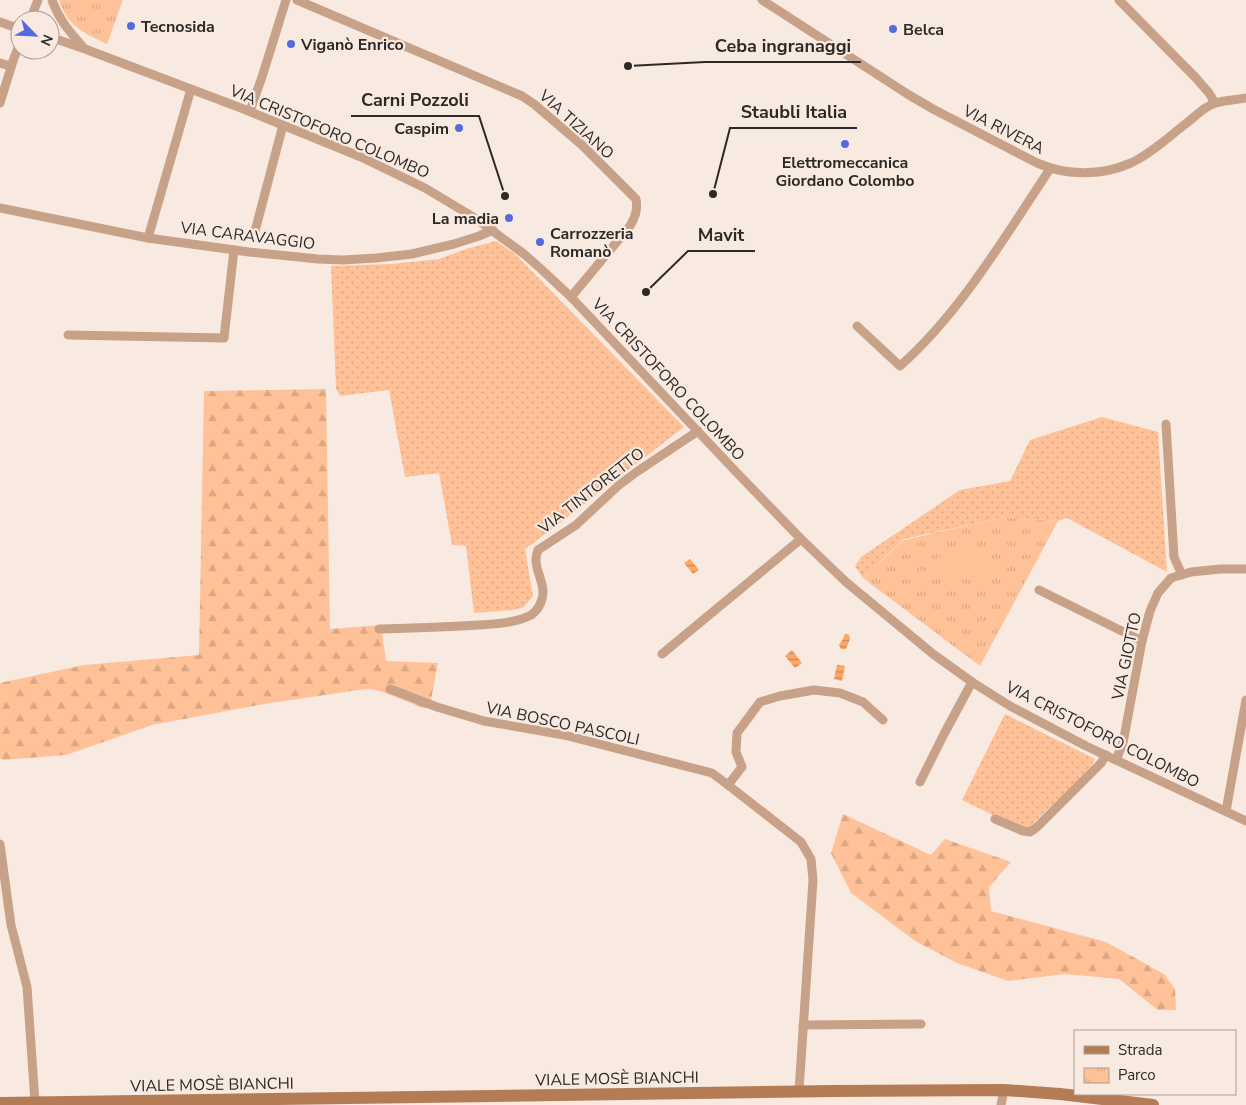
<svg xmlns="http://www.w3.org/2000/svg" width="1246" height="1105" font-family="'Nunito Sans',sans-serif">
	<style>
		.grass { fill: url(#grass-dots) }
		.forest { fill: url(#forest-firs) }
		.park { fill: url(#park-tufts) }
		.garden { fill: #ffc298 }
		.water { fill: url(#water-rules) }
		.lines { fill: none; stroke-linecap: round; stroke-linejoin: round }
		.minor { stroke: #c8a288; stroke-width: 9 }
		.secondary { stroke: #b47c55; stroke-width: 12 }
		.poi-dot { fill: #546be0; stroke: #f8eae1; stroke-width: 2 }
		.labels { text-anchor: middle; stroke-width: 4.5; stroke-linejoin: round; paint-order: stroke }
		.poi-label { font-size: 16px; font-weight: bold; fill: #2e2926; stroke: #f8eae1; text-anchor: start }
		.street-label { font-size: 16px; fill: #2e2926; stroke: #f8eae1 }
		.leader { fill: none; stroke: #2e2926; stroke-width: 2 }
		.callout-dot { fill: #2e2926; stroke: #f8eae1; stroke-width: 2 }
		.callout-label { font-size: 18px; text-anchor: middle; font-weight: bold; fill: #2e2926; stroke: #f8eae1; stroke-width: 4.5; stroke-linejoin: round; paint-order: stroke }
	</style>
	<defs>
		<pattern id="grass-dots" width="8" height="8" patternUnits="userSpaceOnUse" patternTransform="scale(1.25)"><rect width="8" height="8" fill="#ffc298"/><path d="M2 2h.1M6 6h.1" fill="none" stroke="#dba783" stroke-width="1.8" stroke-linecap="round"/></pattern>
		<pattern id="forest-firs" width="22" height="20" patternUnits="userSpaceOnUse" patternTransform="scale(1.25)"><rect width="22" height="20" fill="#ffc298"/><path d="M5 1l3.5 6h-7zM16 11l3.5 6h-7z" fill="#dba783"/></pattern>
		<pattern id="park-tufts" width="24" height="20" patternUnits="userSpaceOnUse" patternTransform="scale(1.25)"><rect width="24" height="20" fill="#ffc298"/><path d="M3 7l-1-3M5 7V3M7 7l1-3M15 17l-1-3M17 17v-4M19 17l1-3" fill="none" stroke="#dba783"/></pattern>
		<pattern id="water-rules" width="6" height="5" patternUnits="userSpaceOnUse" patternTransform="scale(1.25)"><rect width="6" height="5" fill="#fda668"/><path d="M0 2.5h6" fill="none" stroke="#cd8755"/></pattern>
	</defs>
	<rect width="100%" height="100%" fill="#f8eae1"/>
	<g class="grass">
		<polygon points="496,241 515,254 684,427 556,526 525,549 533,596 524,607 514,610 474,613 466,546 452,545 439,473 405,477 389,390 340,396 336,389 331,266 391,264 439,259 466,249"/>
		<polygon points="1102,417 1158,432 1167,572 1067,518 1058,521 1005,517 904,539 863,578 855,566 861,557 960,490 1010,481 1030,440"/>
		<polygon points="1005,714 1095,759 1091,766 1070,788 1025,831 962,800"/>
	</g>
	<g class="forest">
		<polygon points="326,389 330,629 381,625 386,661 438,663 431,700 426,709 377,690 365,689 258,705 152,725 66,755 3,760 0,758 0,683 84,665 199,655 204,391"/>
		<polygon points="843,814 931,855 945,839 1011,862 989,887 991,911 1106,942 1164,974 1175,989 1176,1010 1158,1010 1119,979 1065,974 1008,981 957,963 915,941 851,893 831,853"/>
	</g>
	<g class="park">
		<path d="M59,0H123L107,44C83,33 68,26 59,0Z"/>
		<polygon points="1005,517 1058,521 980,666 863,578 904,540"/>
	</g>
	<polygon class="garden" points="989,547 994,570 944,580 939,557"/>
	<g class="water">
		<polygon points="690,559 699,570 693,574 684,563"/>
		<polygon points="845,634 849,635 850,639 846,649 841,649 839,645 843,639"/>
		<polygon points="792,650 802,663 795,668 785,656"/>
		<polygon points="837,665 845,666 842,681 834,679"/>
	</g>
	<g class="lines">
		<g class="minor">
			<path d="M52,0C59,20 69,31 83,47"/>
			<path d="M297,0L522,96L534,104L582,145L636,199C638,210 635,217 630,226L571,297"/>
			<path d="M762,0L909,95L933,109L1037,163C1067,176 1101,176 1131,163C1150,154 1168,138 1184,125C1194,118 1204,106 1216,103C1225,100 1236,100 1246,98"/>
			<polyline points="1119,0 1195,77 1209,93 1215,103"/>
			<polyline points="30,20 38,0"/>
			<polyline points="0,22 20,29"/>
			<polyline points="50,37 85,49 241,108 361,157 425,188 475,218 524,254 541,269 571,297 740,476 801,539 846,582 933,654 972,682 1010,706 1086,746 1246,821"/>
			<polyline points="0,63 11,66"/>
			<polyline points="0,103 14,58 20,43"/>
			<polyline points="250,111 262,77 286,0"/>
			<polyline points="0,208 148,238 249,252 318,259 343,260 376,258 412,254 454,244 479,236 493,230"/>
			<polyline points="255,231 283,125"/>
			<polyline points="148,238 191,89"/>
			<path d="M857,326L900,366C961,312 1005,236 1050,169"/>
			<polyline points="68,335 224,338 234,250"/>
			<polyline points="1166,424 1174,557 1182,575"/>
			<polyline points="1039,590 1142,641"/>
			<path d="M379,629C412,628 446,627 479,625C495,624 514,623 529,616C534,614 539,608 541,602C549,584 530,568 538,550L576,525L619,485L638,471L698,431"/>
			<polyline points="662,654 801,539"/>
			<polyline points="390,689 437,707 484,721 564,735 712,773 728,785 801,842 811,859 813,880 799,1091"/>
			<polyline points="1116,760 1123,743 1142,641 1150,611 1158,593 1171,578 1191,572 1220,569 1246,569"/>
			<polyline points="920,782 944,734 972,682"/>
			<polyline points="728,785 742,767 736,752 737,733 760,702 780,696 814,690 840,693 863,702 883,720"/>
			<polyline points="1226,811 1246,700"/>
			<polyline points="995,819 1023,831 1030,832 1037,827 1101,763 1106,755"/>
			<polyline points="0,844 11,925 27,987 35,1102"/>
			<polyline points="803,1025 921,1024"/>
			<polyline points="1001,1105 1004,1090"/>
		</g>
		<polyline class="secondary" points="0,1103 834,1091 1004,1090 1060,1094 1153,1105"/>
	</g>
	<g class="poi-dot">
		<circle cx="131" cy="26" r="5"/>
		<circle cx="893" cy="29" r="5"/>
		<circle cx="291" cy="44" r="5"/>
		<circle cx="459" cy="128" r="5"/>
		<circle cx="845" cy="144" r="5"/>
		<circle cx="509" cy="218" r="5"/>
		<circle cx="540" cy="242" r="5"/>
	</g>
	<g class="labels">
		<g class="poi-label">
			<text x="141" y="32">Tecnosida</text>
			<text x="903" y="35">Belca</text>
			<text x="301" y="50">Viganò Enrico</text>
			<text x="449" y="134" text-anchor="end">Caspim</text>
			<text x="845" y="168" text-anchor="middle">Elettromeccanica<tspan x="845" dy="18">Giordano Colombo</tspan></text>
			<text x="499" y="224" text-anchor="end">La madia</text>
			<text x="550" y="239">Carrozzeria<tspan x="550" dy="18">Romanò</tspan></text>
		</g>
		<g class="street-label">
			<text transform="translate(577 124) rotate(42)" y="6">VIA TIZIANO</text>
			<text transform="translate(1004 129) rotate(27)" y="6">VIA RIVERA</text>
			<text transform="translate(330 131) rotate(23)" y="6">VIA CRISTOFORO COLOMBO</text>
			<text transform="translate(248 235) rotate(7)" y="6">VIA CARAVAGGIO</text>
			<text transform="translate(669 379) rotate(47)" y="6">VIA CRISTOFORO COLOMBO</text>
			<text transform="translate(591 490) rotate(-38)" y="6">VIA TINTORETTO</text>
			<text transform="translate(1126 656) rotate(-78)" y="6">VIA GIOTTO</text>
			<text transform="translate(563 723) rotate(12)" y="6">VIA BOSCO PASCOLI</text>
			<text transform="translate(1103 734) rotate(27)" y="6">VIA CRISTOFORO COLOMBO</text>
			<text transform="translate(617 1078) rotate(-1)" y="6">VIALE MOSÈ BIANCHI</text>
			<text transform="translate(212 1084) rotate(-1)" y="6">VIALE MOSÈ BIANCHI</text>
		</g>
	</g>
	<path class="leader" d="M628 66L705 62H861M505 196L479 116H351M713 194L730 128H857M646 292L688 251H755"/>
	<g class="callout-dot">
		<circle cx="628" cy="66" r="5"/>
		<circle cx="505" cy="196" r="5"/>
		<circle cx="713" cy="194" r="5"/>
		<circle cx="646" cy="292" r="5"/>
	</g>
	<g class="callout-label">
		<text x="783" y="52">Ceba ingranaggi</text>
		<text x="415" y="106">Carni Pozzoli</text>
		<text x="794" y="118">Staubli Italia</text>
		<text x="721" y="241">Mavit</text>
	</g>
	<rect x="1074" y="1030" width="162" height="65" fill="#f8eae1" stroke="#a79d96"/>
	<rect x="1084" y="1046" width="25" height="8" fill="#b47c55" stroke="#a79d96"/>
	<text x="1118" y="1055" font-size="15" fill="#2e2926">Strada</text>
	<rect x="1084" y="1068" width="25" height="15" fill="url(#park-tufts)" stroke="#a79d96"/>
	<text x="1118" y="1080" font-size="15" fill="#2e2926">Parco</text>
	<g transform="translate(35 35) rotate(114)"><circle r="24" fill="#f8eae1" stroke="#a79d96"/>
	<path d="M0-4L9 19L0 12L-9 19Z" fill="#546be0"/>
	<text y="-8" font-size="14" font-weight="bold" text-anchor="middle" fill="#2e2926">N</text>
	</g>
</svg>
